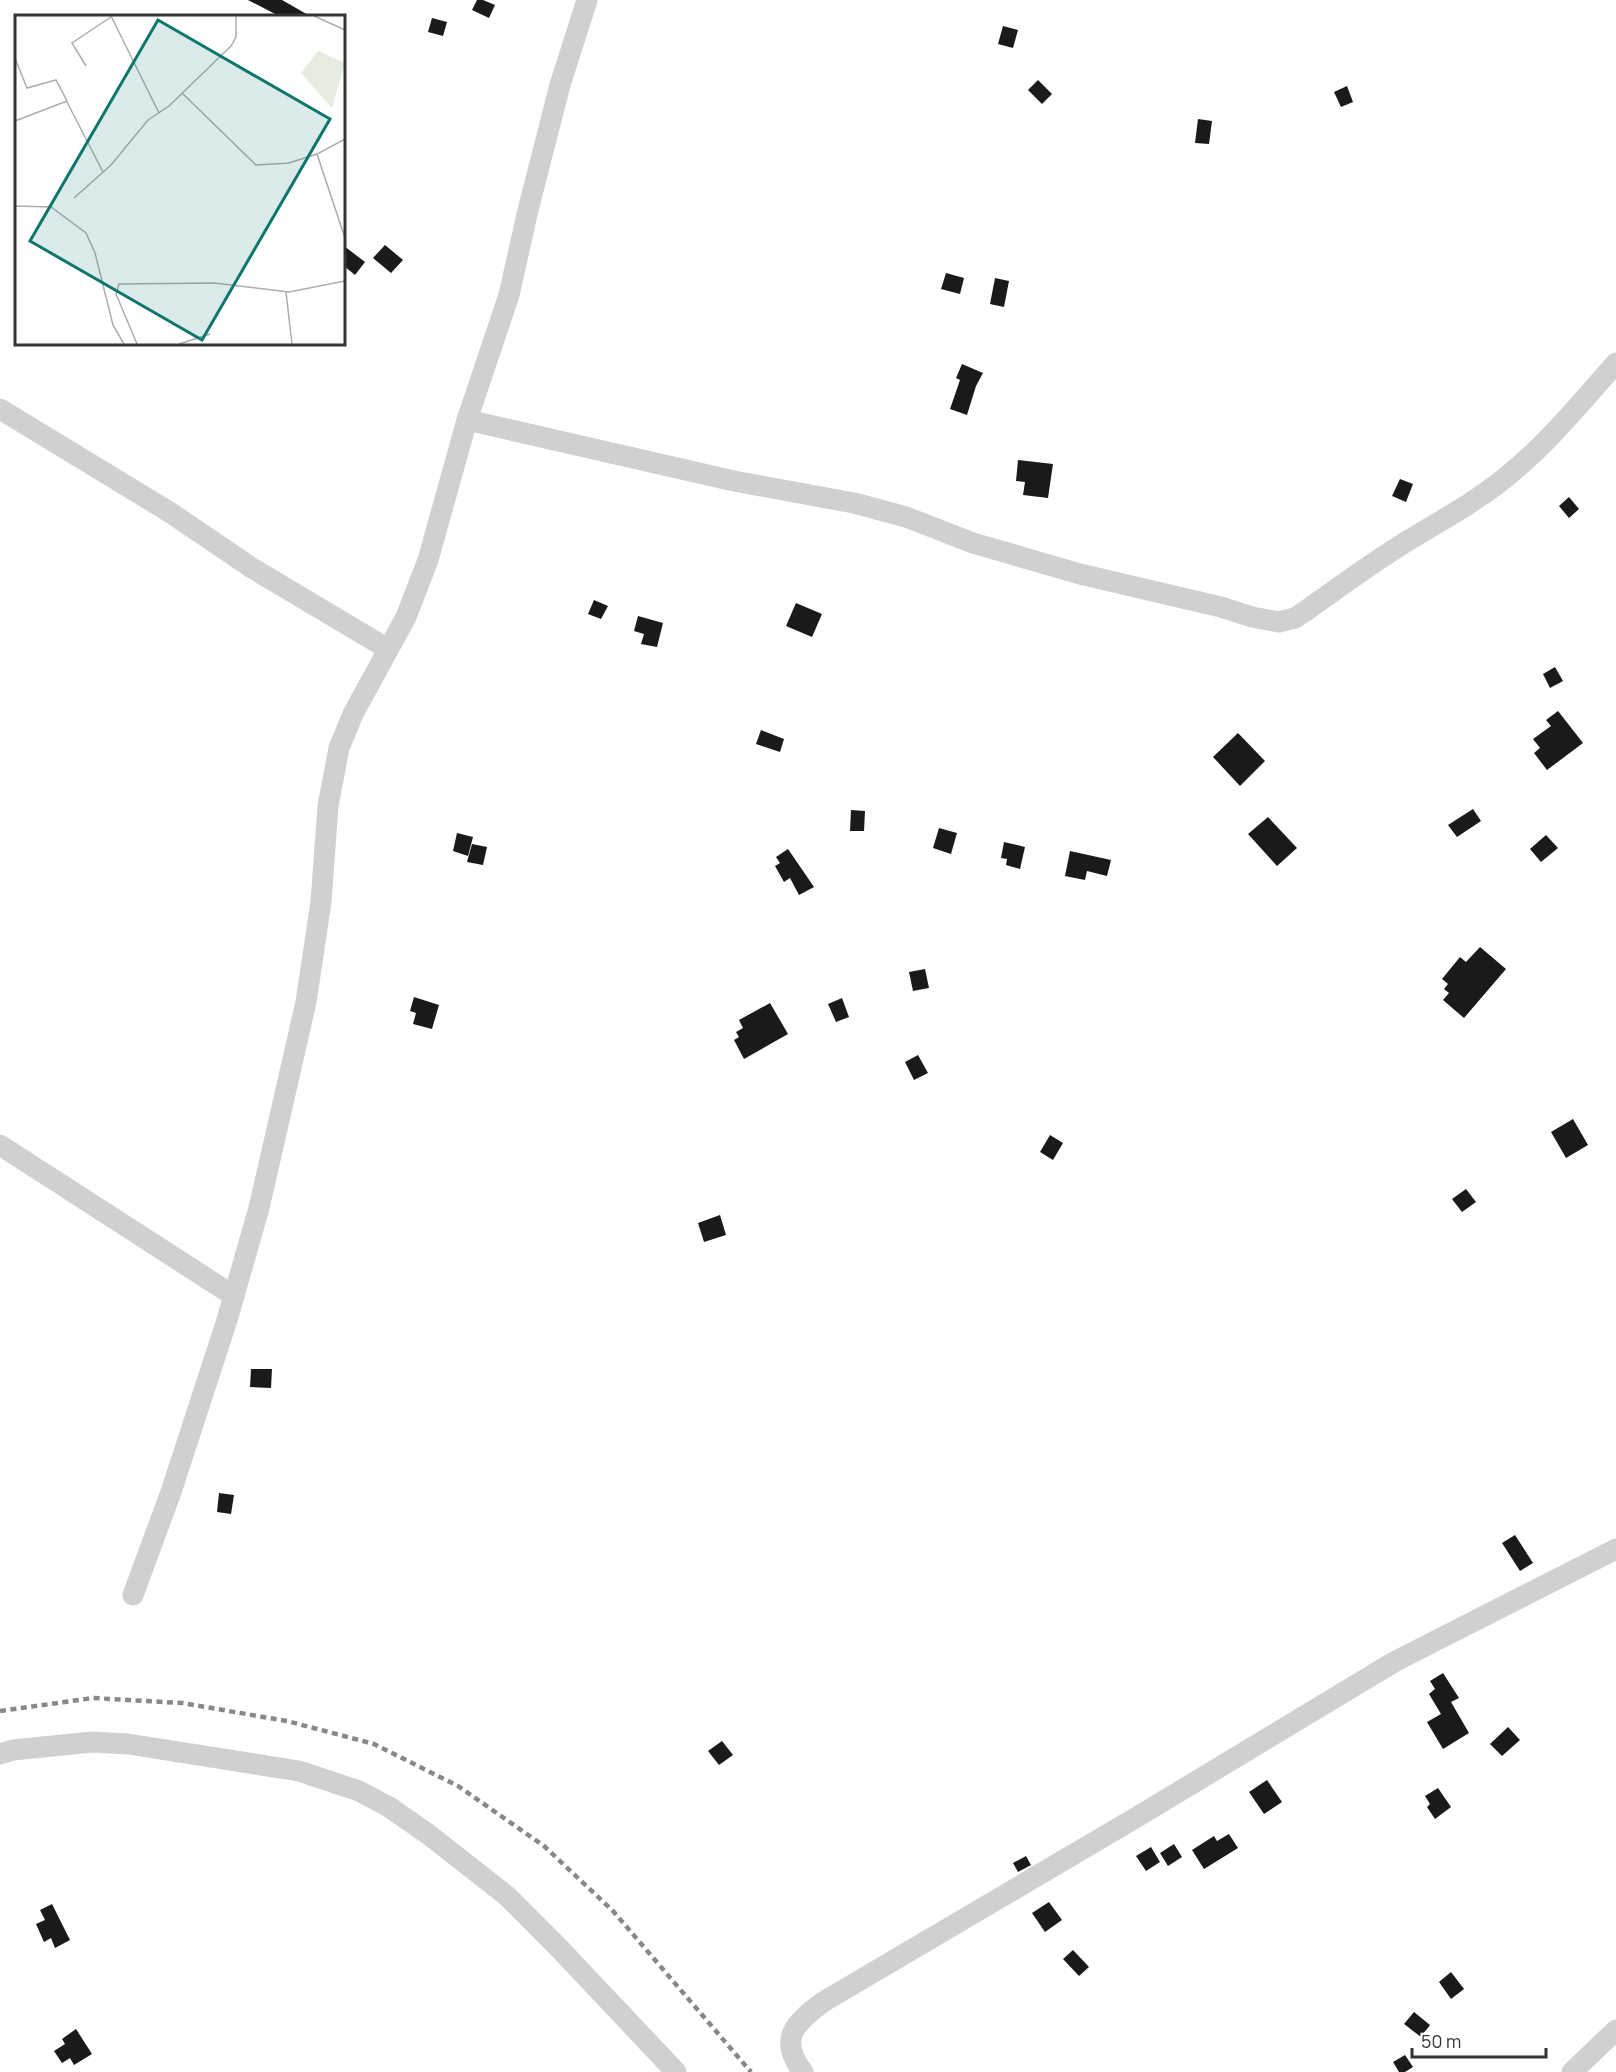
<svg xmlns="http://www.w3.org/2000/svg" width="1616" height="2072" font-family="Manrope,sans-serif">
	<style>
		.building { fill: #1a1a1a }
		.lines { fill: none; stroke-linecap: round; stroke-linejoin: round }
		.minor { stroke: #d0d0d0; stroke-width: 21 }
		.rail { stroke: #888; stroke-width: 4.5; stroke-dasharray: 6 4.5; stroke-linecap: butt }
		.inset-road { fill: none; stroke: #adadad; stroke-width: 1.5 }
		.view { fill: #0f766e; fill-opacity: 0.15; stroke: #0f766e; stroke-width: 3 }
		.inset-edge { fill: none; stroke: #333; stroke-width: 3 }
	</style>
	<rect width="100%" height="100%" fill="#fff"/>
	<g class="building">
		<polygon points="248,0 282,0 310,16 279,16"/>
		<polygon points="477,0 483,0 495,5 489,18 472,10"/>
		<polygon points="432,18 447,22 443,36 428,32"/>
		<polygon points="1003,26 1018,30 1013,48 998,44"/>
		<polygon points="1038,80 1052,94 1042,104 1028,90"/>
		<polygon points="1347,86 1353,102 1341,107 1334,92"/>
		<polygon points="1198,119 1212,121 1209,144 1195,143"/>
		<polygon points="385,245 403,260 391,273 373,258"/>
		<polygon points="344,246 365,262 355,275 344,266"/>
		<polygon points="946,273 964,278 960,294 941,289"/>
		<polygon points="995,278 1009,281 1004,307 990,304"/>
		<polygon points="962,364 983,373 976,386 967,415 950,409 960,380 956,378"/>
		<polygon points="1018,460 1053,464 1048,498 1023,495 1025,482 1016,481"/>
		<polygon points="1400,479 1413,484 1406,502 1392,496"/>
		<polygon points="1569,497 1579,509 1569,518 1559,506"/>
		<polygon points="594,600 608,606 601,619 588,614"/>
		<polygon points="796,603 822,614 812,637 786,626"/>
		<polygon points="638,616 663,623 657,647 641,644 644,634 634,631"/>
		<polygon points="1555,667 1563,681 1550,688 1543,674"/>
		<polygon points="1558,711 1583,743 1547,770 1534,753 1540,748 1533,739 1551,726 1546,720"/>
		<polygon points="761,730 784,739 780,752 756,744"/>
		<polygon points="1238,733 1265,761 1240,786 1213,757"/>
		<polygon points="1473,809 1481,821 1457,837 1448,825"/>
		<polygon points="851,810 865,811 864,831 850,831"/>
		<polygon points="1268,817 1297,848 1277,866 1248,834"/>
		<polygon points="939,828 957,833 951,854 933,848"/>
		<polygon points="457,833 473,837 468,856 453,851"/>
		<polygon points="1546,835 1558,848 1541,862 1530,849"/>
		<polygon points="1004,842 1025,847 1020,869 1006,865 1007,859 1001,858"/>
		<polygon points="472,844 487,847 483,865 467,862"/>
		<polygon points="788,849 814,887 799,895 790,878 784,882 775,866 780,863 776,857"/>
		<polygon points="1070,851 1111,860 1107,876 1087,871 1085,880 1065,876"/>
		<polygon points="1480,947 1506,969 1464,1018 1443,1000 1449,993 1444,989 1448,984 1442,979 1460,957 1466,962"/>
		<polygon points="925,969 929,988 913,991 909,972"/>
		<polygon points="414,997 439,1005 432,1029 413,1024 416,1013 410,1011"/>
		<polygon points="842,998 849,1017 836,1022 828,1004"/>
		<polygon points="770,1003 788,1034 744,1059 734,1040 739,1037 736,1032 743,1028 739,1020"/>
		<polygon points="918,1055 928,1073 914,1080 905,1062"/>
		<polygon points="1573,1119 1588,1145 1566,1158 1551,1132"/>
		<polygon points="1050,1135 1063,1143 1053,1160 1040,1152"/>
		<polygon points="1466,1189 1476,1202 1462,1212 1452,1199"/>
		<polygon points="720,1215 726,1235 704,1242 698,1223"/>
		<polygon points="251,1369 272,1369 271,1388 250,1387"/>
		<polygon points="219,1493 234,1495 231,1514 217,1512"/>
		<polygon points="1515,1535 1533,1563 1520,1571 1502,1543"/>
		<polygon points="1443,1673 1459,1698 1451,1702 1469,1733 1443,1749 1427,1722 1441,1714 1429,1694 1435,1689 1430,1681"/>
		<polygon points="1508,1727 1520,1740 1502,1756 1490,1744"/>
		<polygon points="722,1741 733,1755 719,1765 708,1751"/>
		<polygon points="1267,1780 1282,1802 1264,1814 1249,1792"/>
		<polygon points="1438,1788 1451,1807 1435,1819 1427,1807 1430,1804 1425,1796"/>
		<polygon points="1229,1834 1238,1848 1204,1869 1192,1850 1214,1836 1217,1841"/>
		<polygon points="1174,1844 1182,1857 1168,1866 1160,1853"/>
		<polygon points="1151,1847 1160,1862 1146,1871 1136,1856"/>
		<polygon points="1026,1856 1031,1865 1018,1872 1013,1863"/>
		<polygon points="1049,1902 1062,1920 1045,1932 1032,1913"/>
		<polygon points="52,1904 70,1940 55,1948 51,1938 44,1942 36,1924 45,1920 40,1910"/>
		<polygon points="1073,1950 1089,1967 1079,1976 1063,1959"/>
		<polygon points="1451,1972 1464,1989 1451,1999 1439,1982"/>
		<polygon points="1414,2012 1430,2025 1421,2037 1404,2024"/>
		<polygon points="76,2029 92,2054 74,2065 70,2058 62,2063 54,2051 65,2044 62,2039"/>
		<polygon points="1405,2055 1413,2067 1405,2072 1399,2072 1393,2062"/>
	</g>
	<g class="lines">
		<g class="minor">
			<polyline points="0,409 171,513 252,568 388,649"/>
			<path d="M467,420L734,481L854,503L906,517L973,543L1080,574L1221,607L1252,617L1279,622L1295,618L1304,612C1338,588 1373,562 1409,540C1442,520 1475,502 1505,478C1546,445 1581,403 1616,363"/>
			<polyline points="0,1145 234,1296"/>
			<polyline points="133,1595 171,1492 227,1320 259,1208 306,1002 321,902 328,806 339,748 353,714 406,617 428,560 467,420 509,295 528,210 560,85 587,0"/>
			<polyline points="0,1754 13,1750 92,1742 128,1744 299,1771 359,1791 389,1807 428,1834 507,1896 558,1947 676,2072"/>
			<path d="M803,2072C777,2039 796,2022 823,2002L1137,1817L1394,1662L1616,1549"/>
			<polyline points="1572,2072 1616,2030"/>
		</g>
		<polyline class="rail" points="0,1711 93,1698 182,1703 287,1721 374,1744 458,1786 544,1846 613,1911 751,2072"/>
	</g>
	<g transform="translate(15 15)">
		<rect width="330" height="330" fill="#fff"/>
		<path d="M303,36L330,48L317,93L286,58Z" fill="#e6ecdf"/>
		<path class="inset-road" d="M96,1L144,98M299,1L330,15M0,43L12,73L41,65L52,86L0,106M71,51L57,28L96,2M167,78L241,150L274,148L302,139M52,87L88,157M330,124L302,139L330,223M59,183L96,150L133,105L154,91L216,31L221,22V1M0,191L36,192L71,218L80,238L98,310L109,329M271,277L277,329M122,329L101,279L104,269L199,268L274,277L330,266M164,329L195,319"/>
		<path class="view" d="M143,5L315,104L187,325L15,226Z"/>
		<rect width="330" height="330" class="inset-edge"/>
	</g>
	<path d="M1412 2048v9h134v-9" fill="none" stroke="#333333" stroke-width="3"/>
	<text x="1421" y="2048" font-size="18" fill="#333333" stroke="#ffffff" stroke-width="4.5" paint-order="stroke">50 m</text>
</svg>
